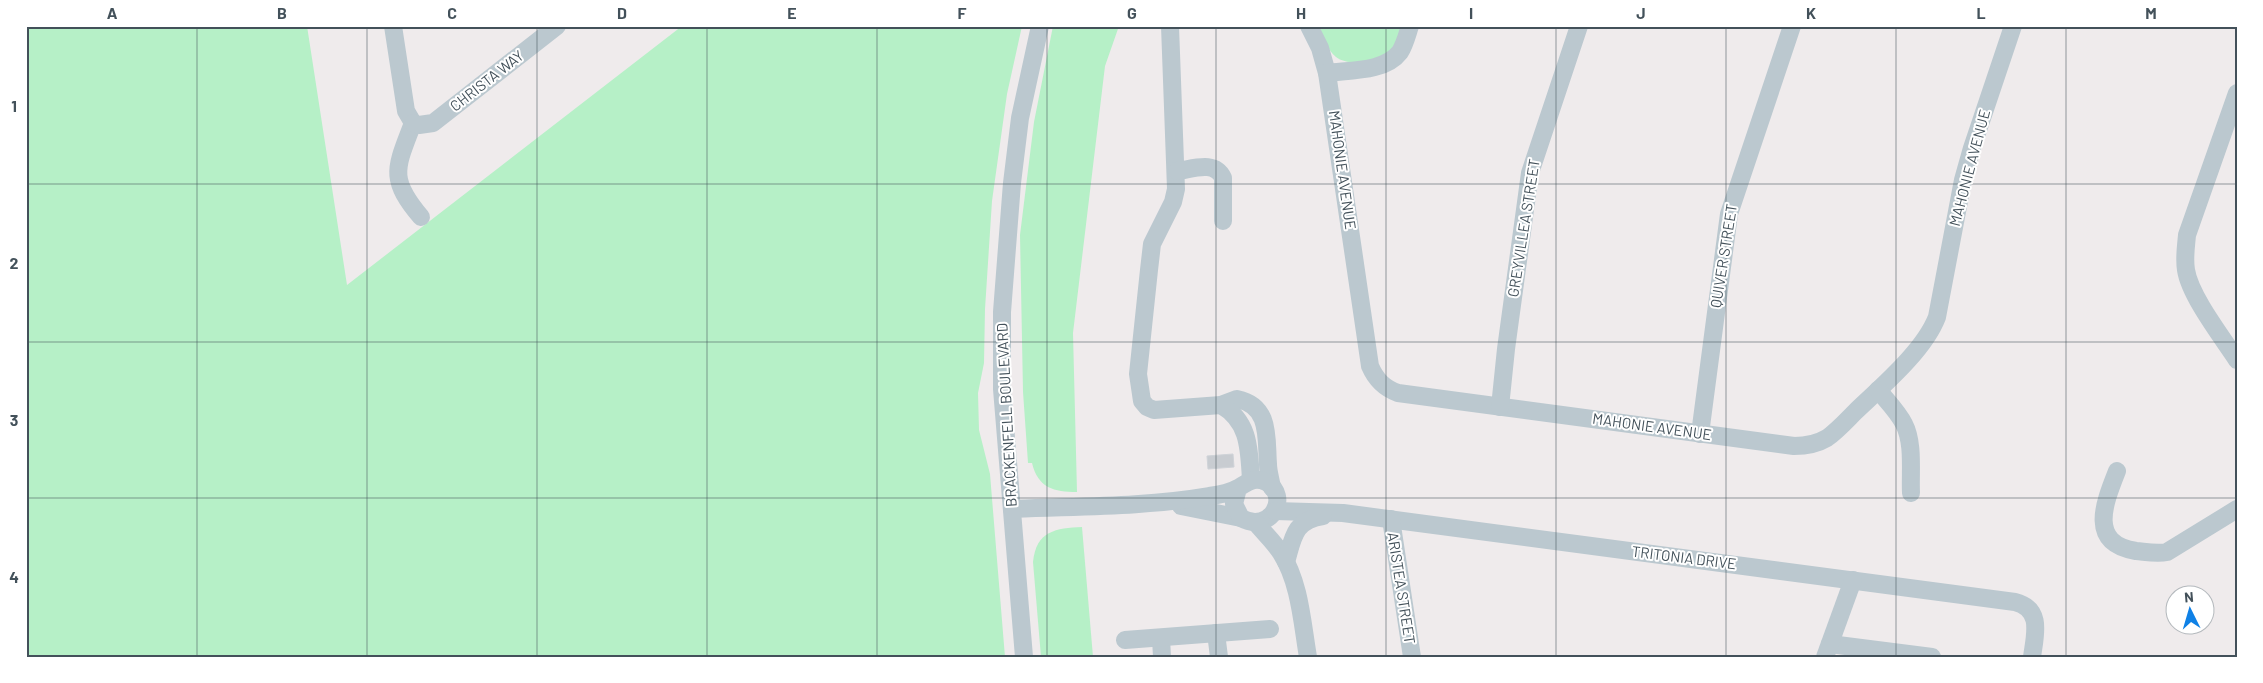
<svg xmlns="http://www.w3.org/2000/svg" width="2263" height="683" font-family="Barlow,sans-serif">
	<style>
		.green { fill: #b6f0c7 }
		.building { fill: #c8ccd1; stroke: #cfd3d8 }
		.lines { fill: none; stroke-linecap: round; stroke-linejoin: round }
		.minor { stroke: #bbc8cf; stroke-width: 18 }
		.grid { fill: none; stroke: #43515a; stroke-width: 1; stroke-opacity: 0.55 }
		.labels { text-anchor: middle; stroke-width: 4; stroke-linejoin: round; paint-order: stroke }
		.street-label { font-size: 15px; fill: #43515a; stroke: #fff }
		.neatline { fill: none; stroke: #43515a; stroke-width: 2 }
		.grid-label { font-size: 16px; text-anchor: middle; font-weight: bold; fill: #43515a }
	</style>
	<rect width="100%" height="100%" fill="#efebec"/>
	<g class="green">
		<polygon points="26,26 307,26 347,285 682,26 1022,26 1007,94 992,201 985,309 984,363 978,393 979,430 990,474 1005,657 26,657"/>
		<path d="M1053,26H1119L1105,66L1073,333L1077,492C1054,492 1038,488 1032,463H1028L1023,392L1020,235L1034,122Z"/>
		<path d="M1319,26H1402C1399,35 1397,44 1391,51C1380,62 1348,67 1336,57C1327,50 1323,36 1319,26Z"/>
		<path d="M1082,527L1093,657H1041L1033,562C1036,531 1056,528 1082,527Z"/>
	</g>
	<polygon class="building" points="1233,454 1234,467 1208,469 1207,456"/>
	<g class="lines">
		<g class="minor">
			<path d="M393,26L406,111L413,123C396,168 388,178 421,217"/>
			<path d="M1170,26L1176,189L1173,202L1152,244L1149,270L1138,374L1142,401L1147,407L1154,410L1221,405L1237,399C1271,406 1266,438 1268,464C1268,472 1271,480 1272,488"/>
			<path d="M1309,26L1320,48L1327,73L1370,366C1376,380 1384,388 1398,393L1794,446C1805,446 1817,444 1827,438C1837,431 1846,421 1855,412C1881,387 1924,351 1937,317L1963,180L1972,148L2013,26"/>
			<path d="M1327,73C1350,70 1385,72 1400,52C1405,44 1407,35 1410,26"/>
			<path d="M2237,93L2187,235C2186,247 2184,258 2186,270C2190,296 2222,337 2237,360"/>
			<polyline points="413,123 419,125 433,123 557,26"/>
			<path d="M1177,171C1193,169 1215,160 1223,178V221"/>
			<path d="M1878,390C1887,401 1898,412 1904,424C1914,443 1910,472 1911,493"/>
			<path d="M1221,405C1250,422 1249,450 1251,480"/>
			<polyline points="1500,407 1506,349 1530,173 1579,26"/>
			<polyline points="1700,434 1729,214 1792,26"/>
			<path d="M2117,471C2104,504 2088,543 2136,551C2147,552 2157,554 2167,552L2237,509"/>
			<polyline points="1181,506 1241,518"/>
			<path d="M1012,509C1077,506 1144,507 1209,496C1218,495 1230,493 1238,488C1247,483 1254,476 1266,482C1291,496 1271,534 1241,518L1234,504L1238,488"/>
			<path d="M1275,511L1343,513L2015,602C2043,609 2035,635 2032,657"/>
			<polyline points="1391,519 1412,657"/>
			<path d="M1256,523C1264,533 1274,542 1281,553C1300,583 1302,622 1308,657"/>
			<path d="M1286,562C1293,538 1294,520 1323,516"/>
			<polyline points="1216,633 1219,657"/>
			<polyline points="1161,638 1162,657"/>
			<polyline points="1125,640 1270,629"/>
			<polyline points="1830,644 1932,657"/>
			<polyline points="1024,657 1002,389 1002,312 1012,183 1020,118 1040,26"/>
			<polyline points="1825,657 1853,580"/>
		</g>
	</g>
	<path class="grid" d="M197,26V657M367,26V657M537,26V657M707,26V657M877,26V657M1047,26V657M1216,26V657M1386,26V657M1556,26V657M1726,26V657M1896,26V657M2066,26V657M26,184H2237M26,342H2237M26,498H2237"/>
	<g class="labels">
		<g class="street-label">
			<text transform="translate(487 81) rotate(-38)" y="5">CHRISTA WAY</text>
			<text transform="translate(1970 168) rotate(-75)" y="5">MAHONIE AVENUE</text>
			<text transform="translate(1342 170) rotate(82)" y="5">MAHONIE AVENUE</text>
			<text transform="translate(1524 228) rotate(-81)" y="5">GREYVILLEA STREET</text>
			<text transform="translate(1724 256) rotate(-81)" y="5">QUIVER STREET</text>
			<text transform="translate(1007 415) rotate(-93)" y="5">BRACKENFELL BOULEVARD</text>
			<text transform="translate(1652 427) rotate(8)" y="5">MAHONIE AVENUE</text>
			<text transform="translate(1684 558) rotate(7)" y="5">TRITONIA DRIVE</text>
			<text transform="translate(1401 588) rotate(81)" y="5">ARISTEA STREET</text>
		</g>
	</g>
	<rect width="2263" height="683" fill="none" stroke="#ffffff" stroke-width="55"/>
	<g transform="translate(2190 610) rotate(355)"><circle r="24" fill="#ffffff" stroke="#b4b9bd"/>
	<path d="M0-4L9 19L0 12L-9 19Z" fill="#0f81e6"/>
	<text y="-8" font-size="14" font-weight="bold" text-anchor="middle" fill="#43515a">N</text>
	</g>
	<rect x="28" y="28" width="2208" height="628" class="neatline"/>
	<g class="grid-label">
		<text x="112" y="19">A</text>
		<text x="282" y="19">B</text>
		<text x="452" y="19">C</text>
		<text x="622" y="19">D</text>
		<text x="792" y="19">E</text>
		<text x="962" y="19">F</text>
		<text x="1132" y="19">G</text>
		<text x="1301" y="19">H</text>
		<text x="1471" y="19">I</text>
		<text x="1641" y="19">J</text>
		<text x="1811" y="19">K</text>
		<text x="1981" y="19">L</text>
		<text x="2151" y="19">M</text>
		<text x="14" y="112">1</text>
		<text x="14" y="269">2</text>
		<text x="14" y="426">3</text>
		<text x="14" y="583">4</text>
	</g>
</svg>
